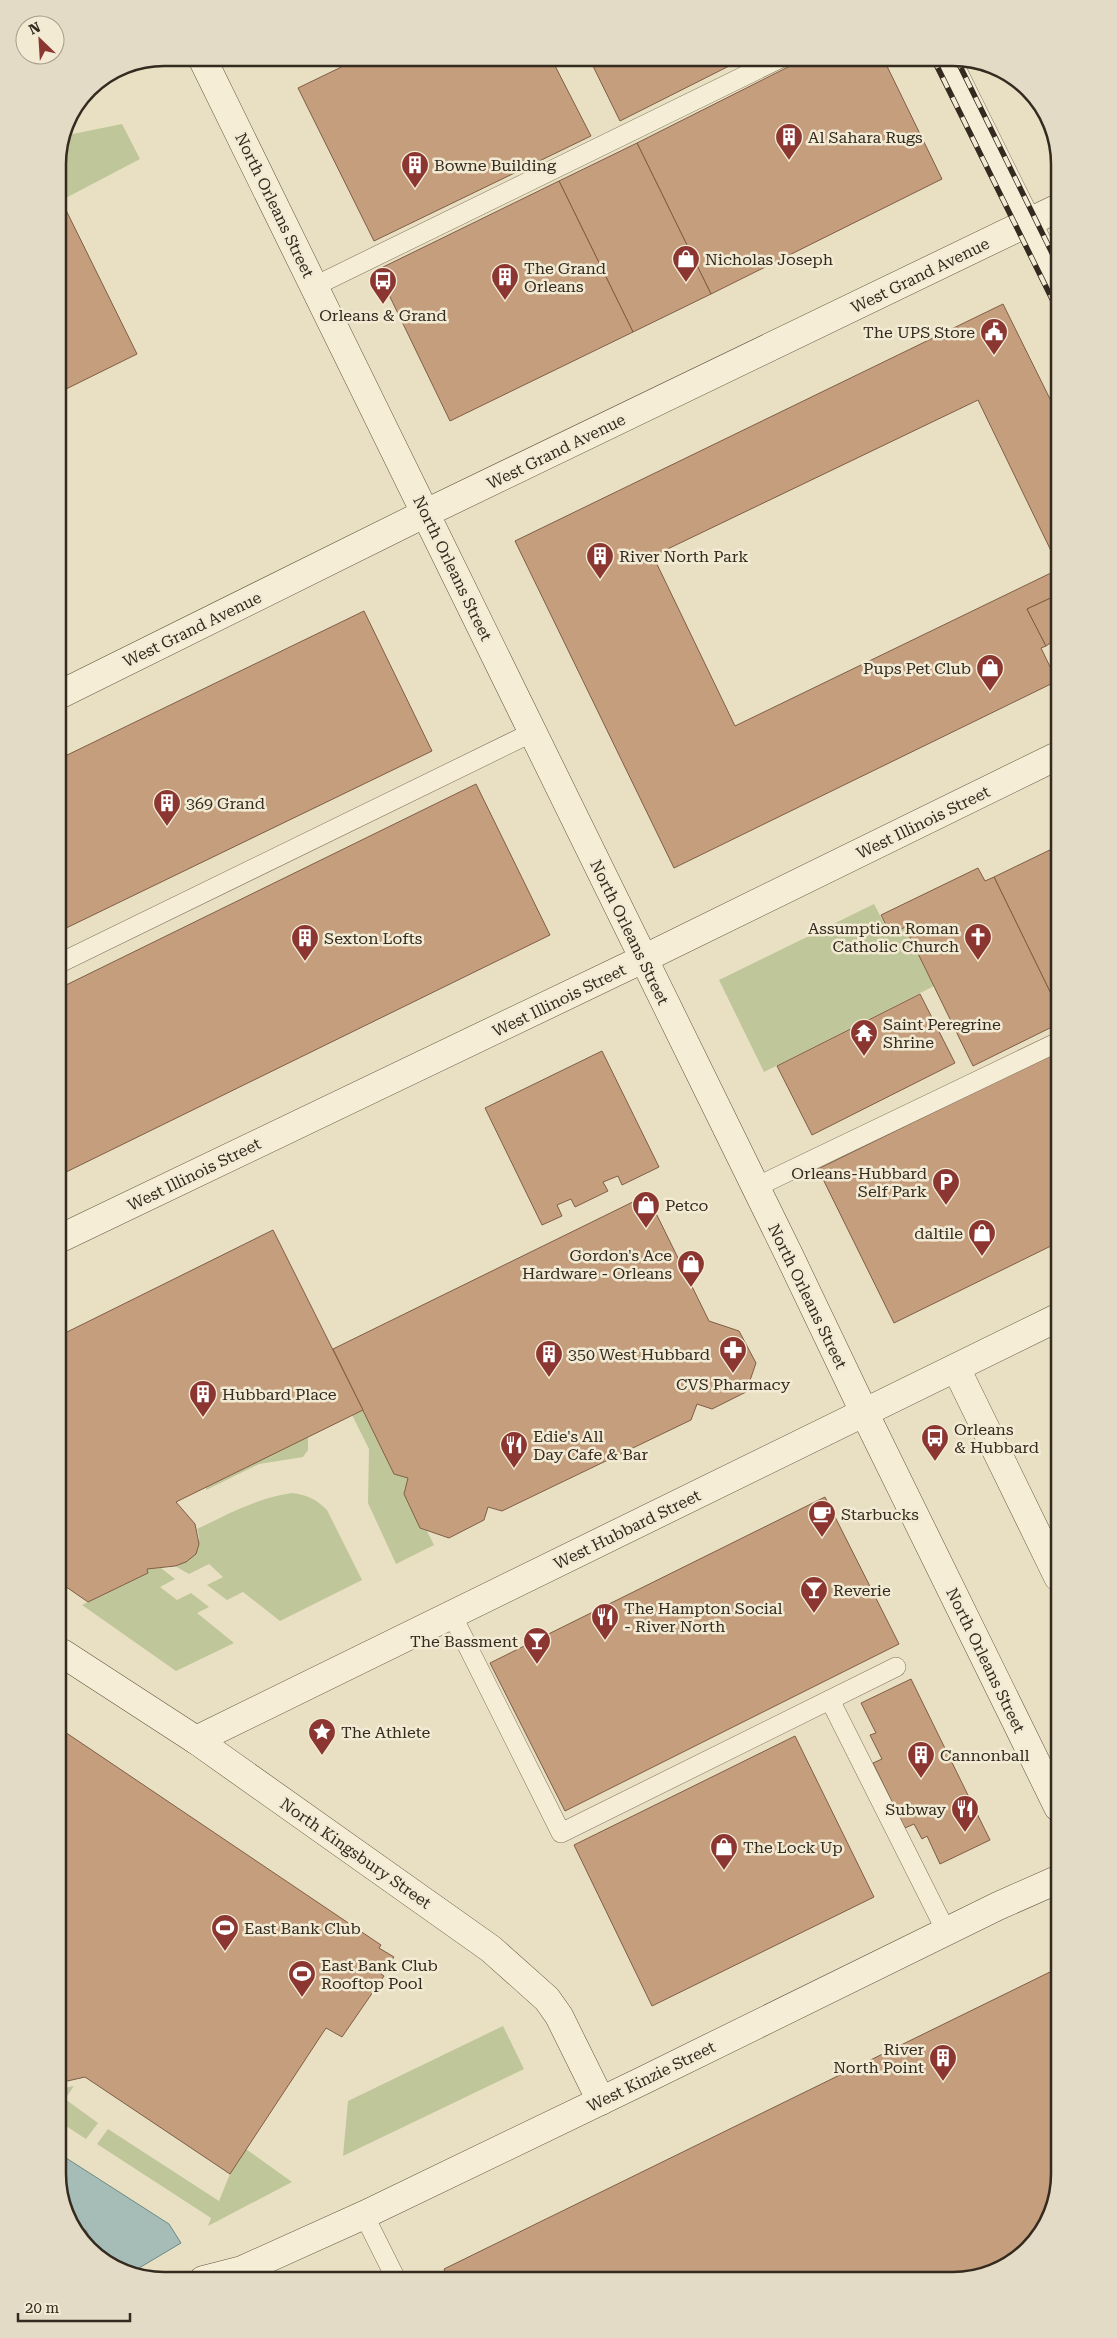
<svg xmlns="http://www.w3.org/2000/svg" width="1117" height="2338" font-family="'Roboto Serif',serif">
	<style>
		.green { fill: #bfc699 }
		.water { fill: #a6bdb7; stroke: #6d8a84 }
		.building { fill: #c49e7d; stroke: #7f5e44 }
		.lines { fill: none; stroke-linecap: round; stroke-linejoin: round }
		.lane-casing { stroke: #82725c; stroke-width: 20 }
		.street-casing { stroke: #82725c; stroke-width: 29 }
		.secondary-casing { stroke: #64543f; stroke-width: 29 }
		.lane { stroke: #f5edd6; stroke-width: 19 }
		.street { stroke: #f5edd6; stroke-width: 28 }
		.secondary { stroke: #f5edd6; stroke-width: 28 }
		.rail-casing { stroke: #342a1f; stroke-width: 5.5 }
		.rail { stroke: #f2ead3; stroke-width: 4; stroke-dasharray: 11; stroke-linecap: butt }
		.labels { text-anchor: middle; stroke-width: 5; stroke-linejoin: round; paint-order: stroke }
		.poi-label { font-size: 16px; fill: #342a1f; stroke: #f2ead3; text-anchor: start }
		.street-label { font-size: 16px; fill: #342a1f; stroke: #f2ead3 }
		.rim { fill: none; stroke: #342a1f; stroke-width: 2.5 }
	</style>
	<rect width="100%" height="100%" fill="#e9e0c4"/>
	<g class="green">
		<polygon points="122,124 140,159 58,202 58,158 63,136"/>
		<polygon points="874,904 890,935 905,927 934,986 764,1072 719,980"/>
		<polygon points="363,1410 394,1474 408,1478 404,1494 420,1528 427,1531 434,1545 396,1564 368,1503 369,1449 352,1415"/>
		<polygon points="308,1437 308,1450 303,1457 259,1464 206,1490 206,1487"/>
		<path d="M292,1493C307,1495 316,1499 327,1510L362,1580L280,1621L243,1592L227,1600L207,1585L223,1577L209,1564L189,1574L175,1566C193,1560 204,1548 197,1529C228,1514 257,1498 292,1493Z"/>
		<polygon points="161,1568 175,1579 160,1587 177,1600 191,1593 209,1607 197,1613 234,1643 176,1671 82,1605 148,1573 147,1569"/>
		<polygon points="503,2026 524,2069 343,2156 348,2101"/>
		<polygon points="74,2086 65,2099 98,2123 86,2139 63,2124 63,2088"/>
		<polygon points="108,2129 219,2201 230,2174 246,2149 292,2182 208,2226 211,2218 97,2144"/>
	</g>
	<polygon class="water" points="63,2156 169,2224 181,2243 134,2271 100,2259 86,2239 88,2234 86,2230 80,2231 63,2208"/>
	<g class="building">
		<polygon points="360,58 551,58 591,136 374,241 298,88"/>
		<polygon points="589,58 745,58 620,121"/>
		<polygon points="806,58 883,58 942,179 711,294 637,143"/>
		<polygon points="1028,94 1054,130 1054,133 1048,136"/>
		<polygon points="637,143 711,294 633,332 559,181"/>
		<polygon points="559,181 633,332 450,421 377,270"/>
		<polygon points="61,200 137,354 58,393 58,202"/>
		<polygon points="1003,304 1054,407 1055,559 978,400 653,556 735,726 1055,571 1055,596 1027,609 1046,646 1041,648 1055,677 1055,682 674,868 515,541"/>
		<polygon points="1055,596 1055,640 1046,646 1027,609"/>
		<polygon points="364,611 432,751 60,931 59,759"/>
		<polygon points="476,784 550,935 60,1175 60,988"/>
		<polygon points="1056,847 1056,1004 994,877"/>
		<polygon points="978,868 985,881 994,877 1056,1004 1056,1025 973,1066 905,927 891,935 881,915"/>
		<polygon points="920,994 955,1063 812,1135 777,1066"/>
		<polygon points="602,1051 659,1167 622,1185 618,1176 603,1182 608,1191 575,1207 571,1199 557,1205 562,1216 542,1225 485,1108"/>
		<polygon points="1056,1052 1057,1243 894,1323 818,1169"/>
		<polygon points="647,1195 709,1321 739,1331 756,1363 746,1392 712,1409 697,1404 691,1420 502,1511 488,1507 484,1520 449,1538 420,1528 404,1494 408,1478 394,1474 333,1349"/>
		<polygon points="273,1230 363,1410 176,1502 195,1524 199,1544 196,1554 186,1562 175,1566 147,1569 148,1573 88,1602 62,1584 61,1335"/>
		<polygon points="825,1497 899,1644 565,1811 490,1663"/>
		<polygon points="911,1679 990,1840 940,1864 927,1836 922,1839 914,1824 905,1828 873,1763 882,1759 870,1735 876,1733 861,1703"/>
		<polygon points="62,1730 381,1945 379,1948 394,1957 381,1974 384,1976 342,2037 326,2028 230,2174 85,2077 63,2082"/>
		<polygon points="795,1736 874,1897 652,2006 574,1845"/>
		<polygon points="1050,1972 1059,1991 1059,2174 1041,2233 987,2275 448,2278 444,2269"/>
	</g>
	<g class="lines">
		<defs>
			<g id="lane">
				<polyline points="315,286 781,58"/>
				<polyline points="60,963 533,732"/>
				<polyline points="756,1187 1056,1043"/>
				<polyline points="452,1615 561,1833 896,1667"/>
				<polyline points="830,1700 946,1931"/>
				<polyline points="364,2215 396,2279"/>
			</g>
			<polyline id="street" points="946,58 1054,276"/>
			<g id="secondary">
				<polyline points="202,58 789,1255 864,1412 1058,1807"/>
				<polyline points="59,695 426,513 1054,210"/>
				<polyline points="61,1238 643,959 1055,757"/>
				<polyline points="956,1368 1058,1577"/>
				<polyline points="62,1653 196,1740 491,1949 547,1999 559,2016 601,2101"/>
				<polyline points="196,1740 1057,1318"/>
				<polyline points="203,2280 242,2270 364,2215 640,2082 998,1906 1059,1879"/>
			</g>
		</defs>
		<use href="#lane" class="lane-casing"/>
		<use href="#street" class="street-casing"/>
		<use href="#secondary" class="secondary-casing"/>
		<use href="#lane" class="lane"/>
		<use href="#street" class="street"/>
		<use href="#secondary" class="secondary"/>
		<defs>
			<g id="rail">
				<polyline points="933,58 1054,303"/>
				<polyline points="956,58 1054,257"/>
			</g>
		</defs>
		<use href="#rail" class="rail-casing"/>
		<use href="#rail" class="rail"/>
	</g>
	<defs>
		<symbol id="building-pin" viewBox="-11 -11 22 30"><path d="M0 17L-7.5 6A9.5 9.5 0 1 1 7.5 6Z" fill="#8c3632" stroke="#f2ead3"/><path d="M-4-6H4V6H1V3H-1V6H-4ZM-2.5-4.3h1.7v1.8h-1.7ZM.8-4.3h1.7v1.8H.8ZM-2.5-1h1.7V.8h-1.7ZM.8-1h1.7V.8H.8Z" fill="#fff"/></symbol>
		<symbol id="shop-pin" viewBox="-11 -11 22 30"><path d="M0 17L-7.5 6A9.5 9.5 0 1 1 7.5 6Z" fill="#8c3632" stroke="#f2ead3"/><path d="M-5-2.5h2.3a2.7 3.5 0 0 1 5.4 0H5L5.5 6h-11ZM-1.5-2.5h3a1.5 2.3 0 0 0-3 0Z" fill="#fff"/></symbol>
		<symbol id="bus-pin" viewBox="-11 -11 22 30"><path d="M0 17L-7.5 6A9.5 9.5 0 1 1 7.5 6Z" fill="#8c3632" stroke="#f2ead3"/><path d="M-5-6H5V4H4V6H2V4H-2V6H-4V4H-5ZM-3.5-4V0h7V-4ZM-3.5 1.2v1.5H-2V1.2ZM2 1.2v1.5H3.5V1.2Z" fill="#fff"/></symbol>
		<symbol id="civic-pin" viewBox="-11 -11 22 30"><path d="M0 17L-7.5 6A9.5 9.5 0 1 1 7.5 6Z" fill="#8c3632" stroke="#f2ead3"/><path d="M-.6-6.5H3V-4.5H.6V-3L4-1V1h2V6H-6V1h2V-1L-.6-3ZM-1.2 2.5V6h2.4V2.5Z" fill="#fff"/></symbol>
		<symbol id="church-pin" viewBox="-11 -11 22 30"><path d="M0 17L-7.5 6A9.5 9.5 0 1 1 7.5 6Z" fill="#8c3632" stroke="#f2ead3"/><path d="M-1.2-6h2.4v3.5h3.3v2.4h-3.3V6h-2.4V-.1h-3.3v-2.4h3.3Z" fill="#fff"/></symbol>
		<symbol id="temple-pin" viewBox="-11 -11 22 30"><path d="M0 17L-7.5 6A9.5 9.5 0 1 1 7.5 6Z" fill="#8c3632" stroke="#f2ead3"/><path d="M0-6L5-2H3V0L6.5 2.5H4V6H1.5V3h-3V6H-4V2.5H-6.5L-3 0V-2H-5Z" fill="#fff"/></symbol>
		<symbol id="parking-pin" viewBox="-11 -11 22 30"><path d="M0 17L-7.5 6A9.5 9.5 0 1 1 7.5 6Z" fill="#8c3632" stroke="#f2ead3"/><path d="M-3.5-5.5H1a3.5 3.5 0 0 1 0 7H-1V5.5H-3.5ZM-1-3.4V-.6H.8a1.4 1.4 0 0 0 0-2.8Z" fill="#fff"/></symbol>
		<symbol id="pharmacy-pin" viewBox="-11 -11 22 30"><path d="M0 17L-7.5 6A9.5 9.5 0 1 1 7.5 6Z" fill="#8c3632" stroke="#f2ead3"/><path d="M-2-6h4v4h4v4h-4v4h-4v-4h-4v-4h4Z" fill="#fff"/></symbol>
		<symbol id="restaurant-pin" viewBox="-11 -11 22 30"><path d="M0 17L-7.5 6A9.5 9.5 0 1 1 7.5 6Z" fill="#8c3632" stroke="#f2ead3"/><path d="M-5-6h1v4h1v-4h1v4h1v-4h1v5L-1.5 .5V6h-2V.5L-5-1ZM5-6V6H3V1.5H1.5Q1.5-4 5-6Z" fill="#fff"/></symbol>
		<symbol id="cafe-pin" viewBox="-11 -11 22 30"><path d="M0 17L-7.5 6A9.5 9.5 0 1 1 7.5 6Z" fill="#8c3632" stroke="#f2ead3"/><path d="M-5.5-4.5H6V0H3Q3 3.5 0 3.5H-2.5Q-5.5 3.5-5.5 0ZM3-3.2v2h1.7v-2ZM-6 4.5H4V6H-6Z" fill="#fff"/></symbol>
		<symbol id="bar-pin" viewBox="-11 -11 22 30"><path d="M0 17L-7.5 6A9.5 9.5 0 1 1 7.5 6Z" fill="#8c3632" stroke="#f2ead3"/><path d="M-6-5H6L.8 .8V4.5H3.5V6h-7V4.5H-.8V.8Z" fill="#fff"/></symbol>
		<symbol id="sight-pin" viewBox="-11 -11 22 30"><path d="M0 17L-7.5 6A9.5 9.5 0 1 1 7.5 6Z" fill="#8c3632" stroke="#f2ead3"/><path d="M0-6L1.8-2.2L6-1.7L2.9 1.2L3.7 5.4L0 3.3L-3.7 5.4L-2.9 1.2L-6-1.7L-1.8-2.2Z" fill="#fff"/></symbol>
		<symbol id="stadium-pin" viewBox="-11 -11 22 30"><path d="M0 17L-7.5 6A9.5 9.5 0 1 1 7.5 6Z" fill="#8c3632" stroke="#f2ead3"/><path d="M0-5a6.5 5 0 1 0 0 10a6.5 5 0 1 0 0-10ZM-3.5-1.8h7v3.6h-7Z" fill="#fff"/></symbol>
	</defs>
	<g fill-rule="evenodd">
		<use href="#building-pin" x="773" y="121" width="32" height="43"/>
		<use href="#building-pin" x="399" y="149" width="32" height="43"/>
		<use href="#shop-pin" x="670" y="243" width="32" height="43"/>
		<use href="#building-pin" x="489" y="261" width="32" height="43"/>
		<use href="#bus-pin" x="367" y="265" width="32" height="43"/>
		<use href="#civic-pin" x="978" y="316" width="32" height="43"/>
		<use href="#building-pin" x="584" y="540" width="32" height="43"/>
		<use href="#shop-pin" x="974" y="652" width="32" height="43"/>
		<use href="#building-pin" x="151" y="787" width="32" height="43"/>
		<use href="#church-pin" x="962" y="921" width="32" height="43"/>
		<use href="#building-pin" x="289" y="922" width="32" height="43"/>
		<use href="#temple-pin" x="848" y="1017" width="32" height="43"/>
		<use href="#parking-pin" x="930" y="1166" width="32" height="43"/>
		<use href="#shop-pin" x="630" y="1189" width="32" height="43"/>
		<use href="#shop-pin" x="966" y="1217" width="32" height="43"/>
		<use href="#shop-pin" x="675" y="1248" width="32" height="43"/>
		<use href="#pharmacy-pin" x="717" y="1334" width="32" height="43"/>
		<use href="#building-pin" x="533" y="1338" width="32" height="43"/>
		<use href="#building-pin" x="187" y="1378" width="32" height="43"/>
		<use href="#bus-pin" x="919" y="1422" width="32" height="43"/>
		<use href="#restaurant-pin" x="498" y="1429" width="32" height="43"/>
		<use href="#cafe-pin" x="806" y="1498" width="32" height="43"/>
		<use href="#bar-pin" x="798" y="1574" width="32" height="43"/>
		<use href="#restaurant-pin" x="589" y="1601" width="32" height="43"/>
		<use href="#bar-pin" x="521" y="1625" width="32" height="43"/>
		<use href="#sight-pin" x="306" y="1716" width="32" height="43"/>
		<use href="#building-pin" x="905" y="1739" width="32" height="43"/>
		<use href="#restaurant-pin" x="949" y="1793" width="32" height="43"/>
		<use href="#shop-pin" x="708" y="1831" width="32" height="43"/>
		<use href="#stadium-pin" x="209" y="1912" width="32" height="43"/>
		<use href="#stadium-pin" x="286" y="1958" width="32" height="43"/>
		<use href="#building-pin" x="927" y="2042" width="32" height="43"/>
	</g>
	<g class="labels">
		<g class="poi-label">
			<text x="808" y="143">Al Sahara Rugs</text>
			<text x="434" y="171">Bowne Building</text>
			<text x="705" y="265">Nicholas Joseph</text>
			<text x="524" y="274">The Grand<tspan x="524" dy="18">Orleans</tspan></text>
			<text x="383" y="321" text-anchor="middle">Orleans &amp; Grand</text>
			<text x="975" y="338" text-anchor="end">The UPS Store</text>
			<text x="619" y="562">River North Park</text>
			<text x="971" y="674" text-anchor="end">Pups Pet Club</text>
			<text x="186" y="809">369 Grand</text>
			<text x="959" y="934" text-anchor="end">Assumption Roman<tspan x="959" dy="18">Catholic Church</tspan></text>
			<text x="324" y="944">Sexton Lofts</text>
			<text x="883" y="1030">Saint Peregrine<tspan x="883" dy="18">Shrine</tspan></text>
			<text x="927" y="1179" text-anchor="end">Orleans-Hubbard<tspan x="927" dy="18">Self Park</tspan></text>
			<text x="665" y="1211">Petco</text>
			<text x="963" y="1239" text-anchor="end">daltile</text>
			<text x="672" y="1261" text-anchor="end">Gordon's Ace<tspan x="672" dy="18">Hardware - Orleans</tspan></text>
			<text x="568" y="1360">350 West Hubbard</text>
			<text x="733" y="1390" text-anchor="middle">CVS Pharmacy</text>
			<text x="222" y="1400">Hubbard Place</text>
			<text x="954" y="1435">Orleans<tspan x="954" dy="18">&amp; Hubbard</tspan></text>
			<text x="533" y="1442">Edie's All<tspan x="533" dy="18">Day Cafe &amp; Bar</tspan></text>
			<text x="841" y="1520">Starbucks</text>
			<text x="833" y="1596">Reverie</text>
			<text x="624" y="1614">The Hampton Social<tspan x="624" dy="18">- River North</tspan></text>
			<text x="518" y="1647" text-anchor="end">The Bassment</text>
			<text x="341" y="1738">The Athlete</text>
			<text x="940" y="1761">Cannonball</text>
			<text x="946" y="1815" text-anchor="end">Subway</text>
			<text x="743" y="1853">The Lock Up</text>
			<text x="244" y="1934">East Bank Club</text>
			<text x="321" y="1971">East Bank Club<tspan x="321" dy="18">Rooftop Pool</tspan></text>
			<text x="924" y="2055" text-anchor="end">River<tspan x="924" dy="18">North Point</tspan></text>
		</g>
		<g class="street-label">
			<text transform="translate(275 205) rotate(64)" y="6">North Orleans Street</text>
			<text transform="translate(920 275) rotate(-26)" y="6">West Grand Avenue</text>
			<text transform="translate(556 451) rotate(-26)" y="6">West Grand Avenue</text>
			<text transform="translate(453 568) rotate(64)" y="6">North Orleans Street</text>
			<text transform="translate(192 629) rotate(-26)" y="6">West Grand Avenue</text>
			<text transform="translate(923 822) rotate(-26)" y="6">West Illinois Street</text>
			<text transform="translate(630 932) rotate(64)" y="6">North Orleans Street</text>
			<text transform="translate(559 1000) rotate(-26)" y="6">West Illinois Street</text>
			<text transform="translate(194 1174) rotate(-26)" y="6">West Illinois Street</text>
			<text transform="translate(808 1296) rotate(64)" y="6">North Orleans Street</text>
			<text transform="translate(627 1529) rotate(-26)" y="6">West Hubbard Street</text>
			<text transform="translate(986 1660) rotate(64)" y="6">North Orleans Street</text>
			<text transform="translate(356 1853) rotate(35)" y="6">North Kingsbury Street</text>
			<text transform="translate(651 2076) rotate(-26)" y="6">West Kinzie Street</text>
		</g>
	</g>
	<path d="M0 0H1117V2338H0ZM164 66H953A98 98 0 0 1 1051 164V2174A98 98 0 0 1 953 2272H164A98 98 0 0 1 66 2174V164A98 98 0 0 1 164 66Z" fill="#e3dbc5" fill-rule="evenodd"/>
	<path class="rim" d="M164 66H953A98 98 0 0 1 1051 164V2174A98 98 0 0 1 953 2272H164A98 98 0 0 1 66 2174V164A98 98 0 0 1 164 66Z"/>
	<g transform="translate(40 40) rotate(335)"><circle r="24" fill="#f2ead3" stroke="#a69d8b"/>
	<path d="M0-4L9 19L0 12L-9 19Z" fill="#8c3632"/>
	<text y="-8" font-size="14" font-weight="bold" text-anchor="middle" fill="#342a1f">N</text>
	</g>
	<path d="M18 2313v8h112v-8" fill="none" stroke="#342a1f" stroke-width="2.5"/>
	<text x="25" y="2313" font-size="15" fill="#342a1f" stroke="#f2ead3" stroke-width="4" paint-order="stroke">20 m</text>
</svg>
